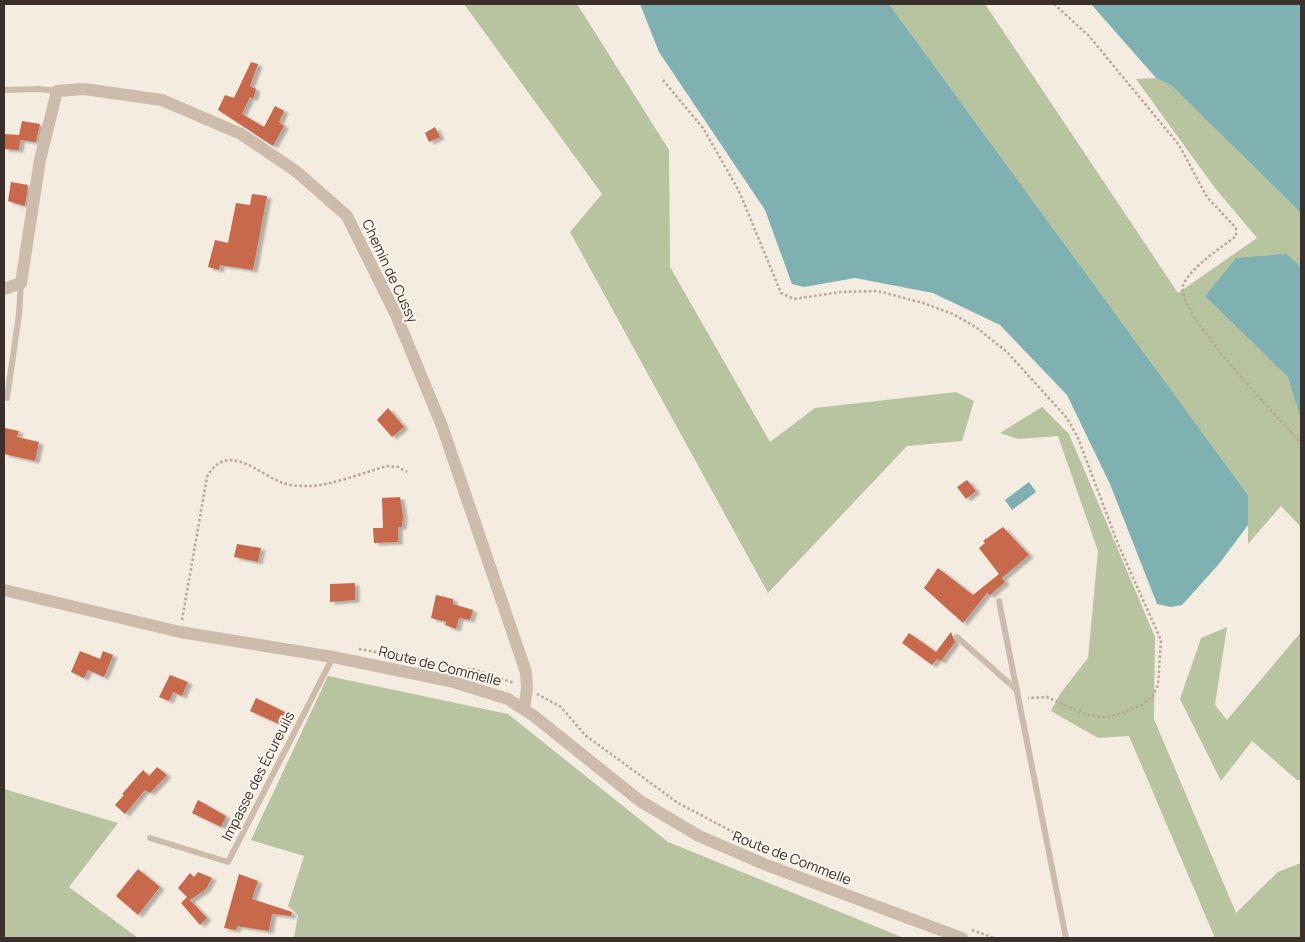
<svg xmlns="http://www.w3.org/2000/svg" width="1305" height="942" font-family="Manrope,sans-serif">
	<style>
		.green { fill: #b8c4a0 }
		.water { fill: #7fb0b2 }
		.building { fill: #c8694b; filter: url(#shadow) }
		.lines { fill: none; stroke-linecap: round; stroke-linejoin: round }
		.path { stroke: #b9a596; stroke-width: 2.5; stroke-dasharray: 2.5 2.5; stroke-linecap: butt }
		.service { stroke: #cdbbac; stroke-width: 6 }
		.minor { stroke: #cdbbac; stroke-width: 12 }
		.tertiary { stroke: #cdbbac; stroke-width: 12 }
		.labels { text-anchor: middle; stroke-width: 4; stroke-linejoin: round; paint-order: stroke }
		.street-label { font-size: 14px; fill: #3b302b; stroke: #fbf5ee }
	</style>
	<defs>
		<filter id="shadow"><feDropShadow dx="4.5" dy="2.5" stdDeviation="1" flood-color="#0004"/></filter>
	</defs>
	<rect width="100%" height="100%" fill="#f4ebe1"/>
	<g class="green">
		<polygon points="464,4 577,4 669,150 670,267 770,442 815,408 956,392 974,401 962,441 907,446 768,593 570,232 602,194"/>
		<polygon points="889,4 985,4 1178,293 1257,238 1215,188 1136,79 1156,78 1172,86 1301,213 1301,267 1287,254 1205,295 1289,378 1301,419 1301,527 1281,506 1248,544 1248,495"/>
		<polygon points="1042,407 1069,434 1155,637 1154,719 1236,913 1278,872 1301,863 1301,938 1215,938 1129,736 1098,738 1051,711 1060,694 1088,658 1098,551 1058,436 1018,439 1000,433"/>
		<polygon points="1227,627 1215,705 1227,720 1301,632 1301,780 1297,780 1252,741 1221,781 1180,699 1201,638"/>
		<polygon points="328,676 508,714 668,842 904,938 294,938 298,915 288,906 304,856 251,840"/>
		<polygon points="4,789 118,823 69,887 138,938 4,938"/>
	</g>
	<g class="water">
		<polygon points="640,4 889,4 1248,495 1248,525 1219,564 1182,605 1171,607 1157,604 1110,484 1067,395 1000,325 933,293 855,278 804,287 792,284 765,210 659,52"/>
		<polygon points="1091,4 1301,4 1301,213 1172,86 1156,78"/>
		<polygon points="1287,254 1301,267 1301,419 1288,377 1205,296 1236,258"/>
		<polygon points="1029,482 1036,492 1012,510 1005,500"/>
	</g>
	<g class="building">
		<polygon points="251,62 258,64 250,86 256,89 253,99 250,97 242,114 264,127 275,106 284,111 279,122 284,126 273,146 218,110 225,95 234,98"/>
		<polygon points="22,121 40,124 36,142 20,140 19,150 4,149 4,134 19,135"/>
		<polygon points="435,127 440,137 429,142 425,133"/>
		<polygon points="11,182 28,185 25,206 8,201"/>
		<polygon points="252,194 267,196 253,270 220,265 219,270 208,267 215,240 228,243 236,203 250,205"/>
		<polygon points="388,408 404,427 392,437 377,420"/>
		<polygon points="5,428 19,431 17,437 39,442 35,461 4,454"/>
		<polygon points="967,480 976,491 966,499 957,487"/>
		<polygon points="400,497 403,516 402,527 398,527 398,542 374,543 373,528 383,528 382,498"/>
		<polygon points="1003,527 1029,555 1002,578 1005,582 990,595 987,593 963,623 924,588 938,568 973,595 999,574 979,548 985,543 983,541"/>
		<polygon points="237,544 261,548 258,562 234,557"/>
		<polygon points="355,583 355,600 330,602 330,584"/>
		<polygon points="436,595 453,599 453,604 473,610 470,620 459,618 456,629 445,625 446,622 431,618"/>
		<polygon points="951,632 955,642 941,661 937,659 932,665 902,643 909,633 936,652"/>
		<polygon points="80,651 100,659 103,651 113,655 104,677 88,670 84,678 71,672"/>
		<polygon points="170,675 188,682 182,696 173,692 169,701 159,697"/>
		<polygon points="256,698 285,712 279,724 250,711"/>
		<polygon points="157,767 167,775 150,793 145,790 125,814 115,805 124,795 122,794 143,770 149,776"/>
		<polygon points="198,800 226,816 221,827 192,813"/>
		<polygon points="138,869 160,887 138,915 116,896"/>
		<polygon points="198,872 212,878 206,889 190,900 207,918 200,925 181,903 187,897 178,888 190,873 194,877"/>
		<polygon points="239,874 258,881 252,899 292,912 291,916 272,914 269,931 237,926 236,930 224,928"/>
	</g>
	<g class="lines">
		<g class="path">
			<path d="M1054,4L1089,36L1179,145L1207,197L1236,228V236C1222,247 1188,269 1183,286C1176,313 1280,419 1301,443"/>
			<polyline points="663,80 703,128 739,191 781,293 794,299 841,292 878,291 923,303 953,314 977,328 1007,352 1067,418 1078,438 1118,544 1161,640 1158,685 1153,696 1142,705 1120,714 1106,717 1087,715 1047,697 1028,698"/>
			<path d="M182,620L207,477C227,440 258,474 283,483C291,486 301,486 309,486C329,486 366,472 387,466L398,467L407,472"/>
			<polyline points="359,649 476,670 514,683"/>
			<polyline points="537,694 561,707 585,735 678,803 773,853"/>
			<polyline points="972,930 994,938"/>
		</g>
		<g class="service">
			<polyline points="4,90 39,89 57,91"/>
			<polyline points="7,398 19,314 21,283"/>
			<polyline points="999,601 1066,938"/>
			<polyline points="957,637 1017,690"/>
			<polyline points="150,838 228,862 333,657"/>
		</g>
		<polyline class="minor" points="4,289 21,283 40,160 57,91 84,89 162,100 241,134 297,172 347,216 396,315 442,426 526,672 527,688 524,709"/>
		<polyline class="tertiary" points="4,590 180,632 333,657 450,681 508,699 534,716 640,801 699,836 764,864 962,938"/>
	</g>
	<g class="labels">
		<g class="street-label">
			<text transform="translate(390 271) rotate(65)" y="5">Chemin de Cussy</text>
			<text transform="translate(440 666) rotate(14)" y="5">Route de Commelle</text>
			<text transform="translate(258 776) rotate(-63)" y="5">Impasse des Écureuils</text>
			<text transform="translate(792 858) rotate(21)" y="5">Route de Commelle</text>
		</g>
	</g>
	<rect width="1305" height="942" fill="none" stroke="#3b302b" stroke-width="10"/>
</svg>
